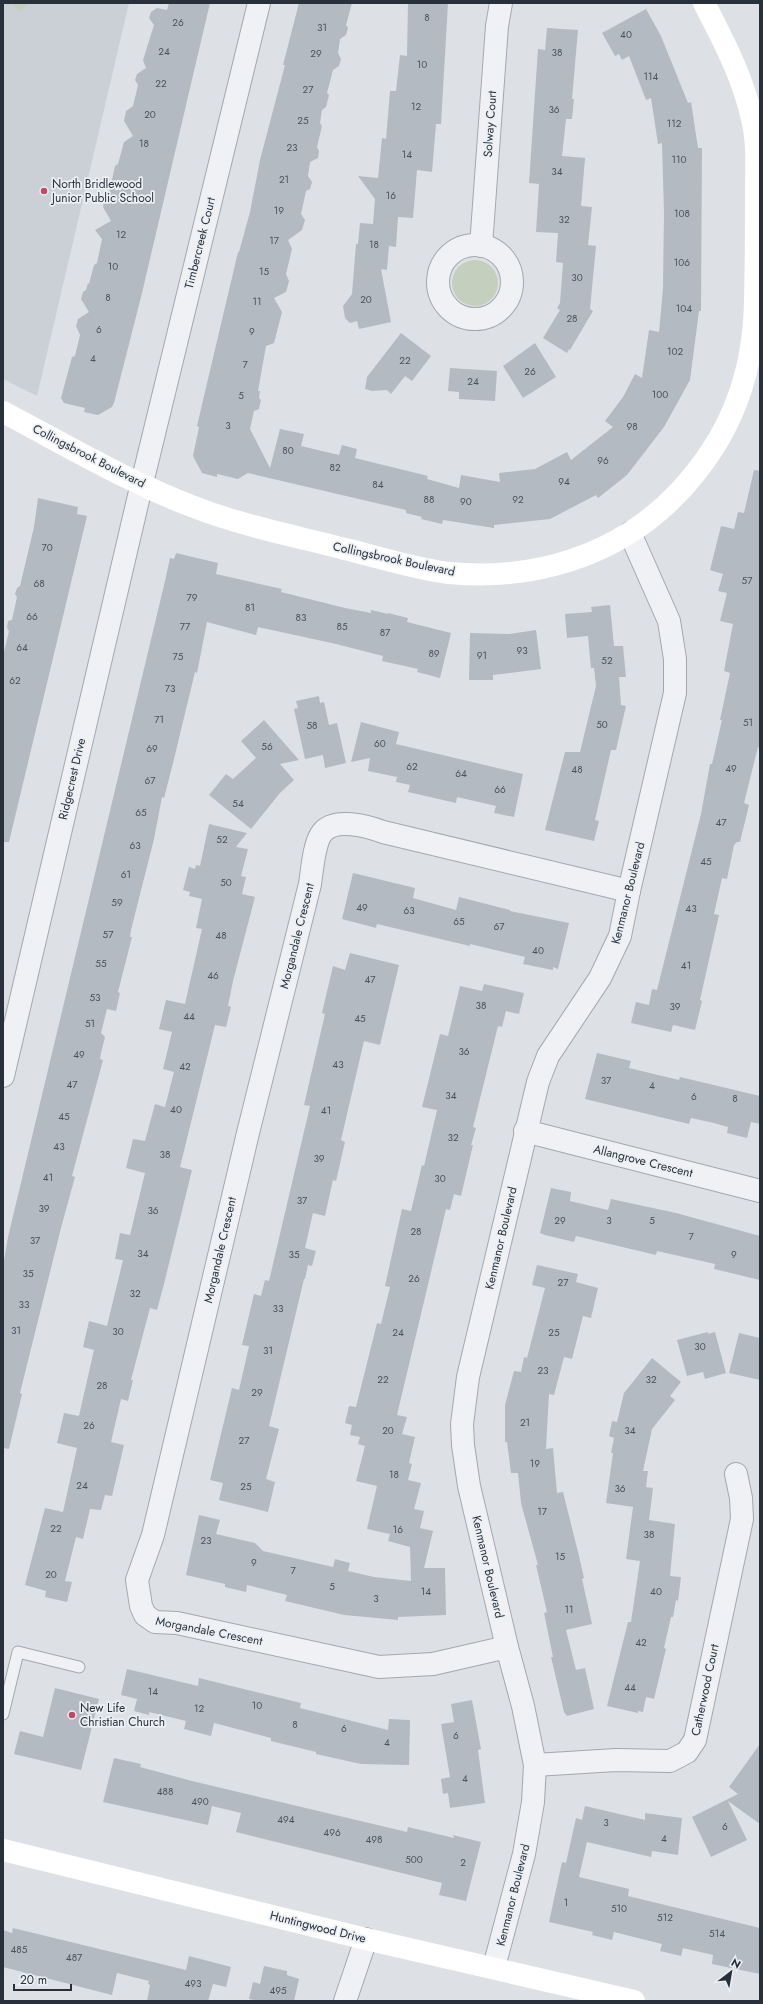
<svg xmlns="http://www.w3.org/2000/svg" width="763" height="2004" font-family="Jost,sans-serif">
	<style>
		.built { fill: #cbd0d7 }
		.green { fill: #c4cfbe }
		.building { fill: #b4bac2 }
		.lines { fill: none; stroke-linecap: round; stroke-linejoin: round }
		.lane-casing { stroke: #a3a8af; stroke-width: 13 }
		.street-casing { stroke: #a3a8af; stroke-width: 24 }
		.lane { stroke: #eff1f4; stroke-width: 11 }
		.street { stroke: #eff1f4; stroke-width: 22 }
		.secondary { stroke: #fff; stroke-width: 22 }
		.poi-dot { fill: #c64762; stroke: #ecf0f4; stroke-width: 1.5 }
		.labels { text-anchor: middle; stroke-width: 3.5; stroke-linejoin: round; paint-order: stroke }
		.number-label { font-size: 10px; fill: #4a525d }
		.street-label { font-size: 12px; fill: #27303b; stroke: #ecf0f4 }
		.poi-label { font-size: 12px; fill: #27303b; stroke: #ecf0f4; text-anchor: start }
	</style>
	<rect width="100%" height="100%" fill="#dde1e6"/>
	<polygon class="built" points="3,3 129,3 37,396 3,379"/>
	<g class="green">
		<polygon points="10,3 29,3 20,12"/>
		<circle cx="475" cy="283" r="23"/>
	</g>
	<g class="building">
		<polygon points="169,3 210,3 142,293 114,403 112,407 98,415 84,412 85,408 64,403 61,398 72,357 75,356 80,335 76,326 78,319 89,312 81,299 83,292 86,290 88,283 89,284 94,265 97,263 102,239 95,230 111,221 103,207 105,199 108,198 115,166 118,164 124,142 133,136 124,121 126,111 133,106 138,85 135,80 137,74 146,68 143,60 154,25 149,18 151,12 157,8 167,10"/>
		<polygon points="299,3 352,3 346,25 348,28 346,35 340,39 338,53 341,59 339,66 333,70 327,93 329,95 326,107 322,110 320,123 322,126 317,147 319,151 318,158 310,162 308,176 312,182 310,189 306,191 301,214 305,220 302,230 288,240 292,249 286,274 289,281 286,292 274,298 282,312 274,343 266,346 258,391 260,391 259,398 261,400 259,409 254,411 250,429 270,468 280,429 304,434 301,446 339,455 342,445 357,449 355,458 428,476 427,479 459,488 461,475 500,482 499,473 535,469 567,452 571,460 613,427 605,421 623,397 635,374 642,378 649,330 659,332 663,288 664,212 662,143 658,144 651,98 646,100 629,56 622,60 619,54 615,56 602,33 646,9 661,36 688,103 691,102 698,148 702,148 701,311 699,311 690,380 664,427 627,475 598,498 596,495 550,519 494,525 494,528 443,520 442,524 421,519 422,517 406,513 406,510 248,473 238,479 217,474 217,477 202,473 193,456 199,427 197,426 204,396 238,252 239,252 250,212 260,160 285,65 283,65"/>
		<polygon points="408,3 448,3 441,124 436,124 432,172 417,170 413,218 398,217 396,247 389,246 387,270 381,269 391,322 359,329 357,321 350,323 345,318 343,306 352,294 356,244 358,244 360,223 373,224 375,199 358,176 378,178 382,138 386,139 390,91 396,91 400,55 407,56"/>
		<polygon points="547,28 578,30 572,99 574,99 572,119 566,119 562,156 585,158 581,206 592,207 588,245 596,246 590,309 593,311 570,350 569,349 567,353 543,338 560,310 557,308 560,303 563,263 556,262 558,233 536,232 539,184 529,183 538,49 545,50"/>
		<polygon points="401,333 431,356 412,381 405,376 391,394 387,390 372,391 365,389 367,377"/>
		<polygon points="535,343 556,377 523,398 503,366"/>
		<polygon points="450,368 497,371 495,401 459,399 459,392 448,391"/>
		<polygon points="754,470 760,471 760,748 758,747 744,803 749,805 740,842 737,842 734,845 727,879 722,878 714,914 719,915 700,1000 702,1001 695,1030 673,1025 671,1032 631,1023 636,1002 649,1005 652,989 657,990 701,814 710,764 712,764 722,720 720,720 730,673 724,671 733,624 720,621 727,593 718,591 723,574 710,570 721,526 734,529 738,512 744,513"/>
		<polygon points="38,498 78,507 77,514 87,516 9,842 3,842 3,656 9,631 7,628 8,621 12,620 17,597 15,594 17,588 20,586 34,527"/>
		<polygon points="176,553 218,563 216,574 282,589 281,592 345,608 371,613 371,610 388,614 388,613 408,618 407,622 451,633 440,678 417,672 418,669 382,661 383,656 336,644 258,627 256,635 207,622 197,673 195,672 173,763 164,798 162,797 154,839 131,930 130,937 132,937 118,992 120,993 116,1011 107,1009 101,1033 105,1037 101,1053 100,1059 103,1060 72,1176 75,1177 61,1228 20,1393 22,1394 9,1449 3,1448 3,1267 8,1237 165,581 170,558 174,559"/>
		<polygon points="610,605 614,646 623,646 626,677 619,677 621,705 626,706 616,750 611,750 595,820 599,821 594,841 545,830 565,752 580,752 596,686 594,668 591,668 588,636 567,638 565,614 592,612 591,607"/>
		<polygon points="536,630 541,669 493,675 493,680 469,680 470,633 509,634"/>
		<polygon points="319,696 320,703 324,702 329,725 337,723 346,763 325,768 323,755 305,759 294,709 298,708 296,701"/>
		<polygon points="264,720 299,760 280,764 294,780 280,793 251,829 209,795 226,774 233,779 256,758 241,741"/>
		<polygon points="361,722 399,732 396,744 523,774 514,817 494,813 496,806 457,797 456,803 408,792 410,785 396,782 397,777 368,771 370,758 351,762"/>
		<polygon points="209,824 247,833 236,847 248,849 241,876 246,877 242,894 255,897 233,981 228,1006 231,1007 226,1027 215,1025 180,1167 192,1170 164,1284 157,1310 150,1308 131,1380 133,1380 128,1401 121,1399 111,1442 124,1445 112,1496 105,1495 101,1510 90,1509 83,1539 76,1537 65,1581 72,1582 67,1602 45,1597 46,1591 25,1585 45,1508 63,1512 77,1448 57,1443 64,1413 79,1416 94,1350 83,1347 89,1321 107,1326 123,1260 115,1259 120,1233 130,1235 145,1173 126,1168 133,1139 145,1141 155,1104 165,1107 174,1072 163,1069 172,1032 159,1029 166,1000 185,1004 202,929 196,928 202,899 189,896 190,892 183,890 189,867 195,869 196,865 200,866"/>
		<polygon points="353,873 415,888 413,898 456,910 459,897 510,910 510,911 569,923 558,969 553,967 553,970 523,964 525,957 470,944 470,946 377,924 376,928 342,919"/>
		<polygon points="350,953 399,965 380,1045 364,1041 341,1140 345,1142 336,1181 333,1180 325,1216 313,1213 305,1248 316,1251 312,1266 308,1265 305,1279 304,1279 269,1426 279,1429 266,1479 275,1482 268,1512 219,1500 223,1483 210,1480 232,1388 239,1390 249,1346 242,1345 254,1294 261,1296 265,1280 269,1281 310,1106 304,1105 325,1014 322,1013 333,966 345,970"/>
		<polygon points="484,984 524,993 519,1014 506,1011 502,1027 498,1026 473,1127 476,1128 471,1145 473,1145 461,1196 454,1194 450,1210 446,1209 397,1415 407,1417 402,1434 415,1437 409,1463 412,1464 408,1480 421,1483 414,1509 424,1511 420,1528 433,1531 424,1568 445,1568 446,1615 398,1617 398,1620 344,1615 285,1601 287,1595 247,1585 246,1592 225,1587 225,1584 186,1575 199,1515 220,1520 216,1534 255,1543 263,1551 333,1567 335,1559 350,1563 348,1571 374,1577 411,1581 410,1547 388,1541 390,1534 367,1529 377,1486 356,1481 365,1446 358,1444 360,1437 350,1435 352,1425 345,1423 349,1406 356,1407 377,1323 381,1324 390,1287 385,1286 402,1209 411,1211 422,1165 424,1166 437,1110 422,1107 440,1034 448,1036 460,986 482,991"/>
		<polygon points="597,1053 631,1061 629,1068 679,1080 680,1077 760,1096 760,1124 751,1122 747,1138 727,1133 728,1127 714,1123 691,1118 689,1124 585,1099"/>
		<polygon points="551,1188 571,1192 570,1201 608,1210 611,1199 676,1213 760,1236 760,1280 714,1269 715,1264 666,1253 657,1251 656,1255 576,1236 574,1242 545,1235 540,1233"/>
		<polygon points="537,1265 578,1274 576,1282 598,1288 591,1318 583,1316 572,1359 564,1357 554,1395 549,1394 546,1449 553,1448 557,1493 563,1492 579,1556 584,1578 582,1579 592,1624 566,1630 576,1670 585,1668 594,1709 567,1716 564,1712 551,1657 553,1657 544,1613 547,1612 536,1565 538,1565 521,1503 518,1473 511,1473 507,1442 505,1442 505,1405 514,1371 521,1372 524,1357 527,1358 545,1288 532,1285"/>
		<polygon points="708,1332 708,1334 715,1332 726,1373 705,1379 703,1372 687,1376 677,1340"/>
		<polygon points="739,1333 760,1338 760,1380 729,1373"/>
		<polygon points="652,1358 681,1382 670,1396 675,1400 652,1429 643,1471 648,1471 646,1487 653,1488 649,1520 675,1524 670,1576 681,1577 678,1601 676,1600 673,1617 671,1617 664,1648 666,1649 654,1699 646,1697 643,1712 638,1711 638,1713 607,1706 628,1622 631,1622 640,1561 626,1559 633,1507 606,1503 613,1453 611,1453 614,1438 609,1436 612,1421 617,1422 624,1393"/>
		<polygon points="127,1669 198,1686 199,1678 301,1703 300,1708 388,1730 389,1719 410,1720 409,1765 361,1764 316,1754 316,1752 271,1741 271,1738 214,1723 211,1736 184,1729 186,1721 149,1712 149,1715 134,1711 137,1699 121,1695"/>
		<polygon points="55,1688 99,1699 81,1770 14,1754 20,1731 43,1737"/>
		<polygon points="472,1700 481,1749 478,1750 485,1803 450,1808 448,1793 443,1794 441,1779 450,1777 441,1724 454,1722 451,1704"/>
		<polygon points="760,1744 760,1824 728,1801 747,1840 711,1857 692,1817 738,1794 729,1787"/>
		<polygon points="114,1758 141,1764 140,1767 192,1781 407,1832 408,1827 454,1838 453,1835 481,1842 466,1901 439,1895 442,1883 236,1832 241,1813 212,1806 208,1825 103,1802"/>
		<polygon points="585,1806 645,1820 645,1813 682,1818 678,1855 652,1851 651,1857 587,1842 579,1877 629,1889 628,1896 760,1928 760,1974 712,1964 713,1955 683,1948 681,1956 660,1951 662,1944 614,1932 612,1940 592,1935 593,1932 549,1922 562,1862 566,1863 576,1818 582,1820"/>
		<polygon points="13,1928 186,1970 189,1956 231,1967 226,1987 213,1984 208,2001 147,2001 150,1985 148,1984 149,1981 117,1973 112,1995 3,1967 3,1930 12,1933"/>
		<polygon points="264,1966 287,1971 287,1975 299,1979 294,2001 258,2001 249,1999 253,1982 260,1984"/>
	</g>
	<g class="lines">
		<defs>
			<polyline id="lane" points="3,1714 18,1652 79,1667"/>
			<g id="street">
				<circle cx="475" cy="282" r="37"/>
				<polyline points="481,246 497,26 501,3"/>
				<polyline points="3,1076 142,483 259,3"/>
				<polyline points="525,1131 760,1191"/>
				<path d="M507,1647L433,1664L379,1667L177,1623L155,1622L145,1615L141,1606L137,1580L153,1535L248,1133L310,884C312,871 314,843 322,833C334,817 367,826 383,832L629,891"/>
				<polyline points="535,1765 616,1760 670,1761 687,1752 695,1740 742,1519 741,1498 736,1474"/>
				<polyline points="494,1967 524,1854 533,1802 535,1765 523,1706 507,1647 469,1486 463,1445 462,1424 468,1377 538,1082 548,1056 600,978 620,936 629,891 675,693 675,659 669,621 630,533"/>
				<polyline points="345,2001 366,1939"/>
			</g>
		</defs>
		<use href="#lane" class="lane-casing"/>
		<use href="#street" class="street-casing"/>
		<use href="#lane" class="lane"/>
		<use href="#street" class="street"/>
		<g class="secondary">
			<path d="M3,412C64,444 130,483 194,507C243,526 295,536 345,549C378,557 415,569 449,573C534,581 618,556 678,493C730,438 754,376 755,300C756,265 756,229 756,194C756,169 758,143 752,119C743,77 723,40 704,3"/>
			<polyline points="3,1850 366,1939 634,2001"/>
		</g>
	</g>
	<g class="poi-dot">
		<circle cx="44" cy="191" r="4"/>
		<circle cx="72" cy="1715" r="4"/>
	</g>
	<g class="labels">
		<g class="number-label">
			<text x="427" y="21">8</text>
			<text x="178" y="26">26</text>
			<text x="322" y="31">31</text>
			<text x="626" y="38">40</text>
			<text x="164" y="55">24</text>
			<text x="557" y="56">38</text>
			<text x="316" y="57">29</text>
			<text x="422" y="68">10</text>
			<text x="651" y="80">114</text>
			<text x="161" y="87">22</text>
			<text x="308" y="93">27</text>
			<text x="416" y="110">12</text>
			<text x="554" y="113">36</text>
			<text x="150" y="118">20</text>
			<text x="303" y="124">25</text>
			<text x="674" y="127">112</text>
			<text x="144" y="147">18</text>
			<text x="292" y="151">23</text>
			<text x="407" y="158">14</text>
			<text x="679" y="163">110</text>
			<text x="557" y="175">34</text>
			<text x="284" y="183">21</text>
			<text x="391" y="199">16</text>
			<text x="279" y="214">19</text>
			<text x="682" y="217">108</text>
			<text x="564" y="223">32</text>
			<text x="121" y="238">12</text>
			<text x="274" y="244">17</text>
			<text x="374" y="248">18</text>
			<text x="682" y="266">106</text>
			<text x="113" y="270">10</text>
			<text x="264" y="275">15</text>
			<text x="577" y="281">30</text>
			<text x="108" y="301">8</text>
			<text x="366" y="303">20</text>
			<text x="257" y="305">11</text>
			<text x="684" y="312">104</text>
			<text x="572" y="322">28</text>
			<text x="99" y="333">6</text>
			<text x="252" y="335">9</text>
			<text x="675" y="355">102</text>
			<text x="93" y="362">4</text>
			<text x="405" y="364">22</text>
			<text x="245" y="368">7</text>
			<text x="530" y="375">26</text>
			<text x="473" y="385">24</text>
			<text x="660" y="398">100</text>
			<text x="241" y="399">5</text>
			<text x="228" y="429">3</text>
			<text x="632" y="430">98</text>
			<text x="288" y="454">80</text>
			<text x="603" y="464">96</text>
			<text x="335" y="471">82</text>
			<text x="564" y="485">94</text>
			<text x="378" y="488">84</text>
			<text x="429" y="503">88</text>
			<text x="518" y="503">92</text>
			<text x="466" y="505">90</text>
			<text x="47" y="551">70</text>
			<text x="747" y="584">57</text>
			<text x="39" y="587">68</text>
			<text x="192" y="601">79</text>
			<text x="250" y="611">81</text>
			<text x="32" y="620">66</text>
			<text x="301" y="621">83</text>
			<text x="185" y="630">77</text>
			<text x="342" y="630">85</text>
			<text x="385" y="636">87</text>
			<text x="22" y="651">64</text>
			<text x="522" y="654">93</text>
			<text x="434" y="657">89</text>
			<text x="482" y="659">91</text>
			<text x="178" y="660">75</text>
			<text x="607" y="664">52</text>
			<text x="15" y="684">62</text>
			<text x="170" y="692">73</text>
			<text x="159" y="723">71</text>
			<text x="748" y="726">51</text>
			<text x="602" y="728">50</text>
			<text x="312" y="729">58</text>
			<text x="380" y="747">60</text>
			<text x="267" y="750">56</text>
			<text x="152" y="752">69</text>
			<text x="412" y="770">62</text>
			<text x="731" y="772">49</text>
			<text x="577" y="773">48</text>
			<text x="461" y="777">64</text>
			<text x="150" y="784">67</text>
			<text x="500" y="793">66</text>
			<text x="238" y="807">54</text>
			<text x="141" y="816">65</text>
			<text x="721" y="826">47</text>
			<text x="222" y="843">52</text>
			<text x="135" y="849">63</text>
			<text x="706" y="865">45</text>
			<text x="126" y="878">61</text>
			<text x="226" y="886">50</text>
			<text x="117" y="906">59</text>
			<text x="362" y="911">49</text>
			<text x="691" y="912">43</text>
			<text x="409" y="914">63</text>
			<text x="459" y="925">65</text>
			<text x="499" y="930">67</text>
			<text x="108" y="938">57</text>
			<text x="221" y="939">48</text>
			<text x="538" y="954">40</text>
			<text x="101" y="967">55</text>
			<text x="686" y="969">41</text>
			<text x="213" y="979">46</text>
			<text x="370" y="983">47</text>
			<text x="95" y="1001">53</text>
			<text x="481" y="1009">38</text>
			<text x="675" y="1010">39</text>
			<text x="189" y="1020">44</text>
			<text x="360" y="1022">45</text>
			<text x="90" y="1027">51</text>
			<text x="464" y="1055">36</text>
			<text x="79" y="1058">49</text>
			<text x="338" y="1068">43</text>
			<text x="185" y="1070">42</text>
			<text x="606" y="1084">37</text>
			<text x="72" y="1088">47</text>
			<text x="652" y="1089">4</text>
			<text x="451" y="1099">34</text>
			<text x="694" y="1100">6</text>
			<text x="735" y="1102">8</text>
			<text x="176" y="1113">40</text>
			<text x="326" y="1114">41</text>
			<text x="64" y="1120">45</text>
			<text x="453" y="1141">32</text>
			<text x="59" y="1150">43</text>
			<text x="165" y="1158">38</text>
			<text x="319" y="1162">39</text>
			<text x="48" y="1181">41</text>
			<text x="440" y="1182">30</text>
			<text x="302" y="1204">37</text>
			<text x="44" y="1212">39</text>
			<text x="153" y="1214">36</text>
			<text x="560" y="1224">29</text>
			<text x="609" y="1224">3</text>
			<text x="652" y="1224">5</text>
			<text x="416" y="1235">28</text>
			<text x="691" y="1240">7</text>
			<text x="35" y="1244">37</text>
			<text x="143" y="1257">34</text>
			<text x="294" y="1258">35</text>
			<text x="734" y="1258">9</text>
			<text x="28" y="1277">35</text>
			<text x="414" y="1282">26</text>
			<text x="563" y="1286">27</text>
			<text x="135" y="1297">32</text>
			<text x="24" y="1308">33</text>
			<text x="278" y="1312">33</text>
			<text x="16" y="1334">31</text>
			<text x="118" y="1335">30</text>
			<text x="398" y="1336">24</text>
			<text x="554" y="1336">25</text>
			<text x="700" y="1350">30</text>
			<text x="268" y="1354">31</text>
			<text x="543" y="1374">23</text>
			<text x="383" y="1383">22</text>
			<text x="651" y="1383">32</text>
			<text x="102" y="1389">28</text>
			<text x="257" y="1396">29</text>
			<text x="525" y="1426">21</text>
			<text x="89" y="1429">26</text>
			<text x="388" y="1434">20</text>
			<text x="630" y="1434">34</text>
			<text x="244" y="1444">27</text>
			<text x="535" y="1467">19</text>
			<text x="394" y="1478">18</text>
			<text x="82" y="1489">24</text>
			<text x="246" y="1490">25</text>
			<text x="620" y="1492">36</text>
			<text x="542" y="1515">17</text>
			<text x="56" y="1532">22</text>
			<text x="398" y="1533">16</text>
			<text x="649" y="1538">38</text>
			<text x="206" y="1544">23</text>
			<text x="560" y="1560">15</text>
			<text x="254" y="1566">9</text>
			<text x="293" y="1574">7</text>
			<text x="51" y="1578">20</text>
			<text x="332" y="1590">5</text>
			<text x="426" y="1595">14</text>
			<text x="656" y="1595">40</text>
			<text x="376" y="1602">3</text>
			<text x="569" y="1613">11</text>
			<text x="641" y="1646">42</text>
			<text x="630" y="1691">44</text>
			<text x="153" y="1695">14</text>
			<text x="257" y="1709">10</text>
			<text x="199" y="1712">12</text>
			<text x="295" y="1728">8</text>
			<text x="344" y="1732">6</text>
			<text x="456" y="1739">6</text>
			<text x="387" y="1746">4</text>
			<text x="465" y="1782">4</text>
			<text x="165" y="1795">488</text>
			<text x="200" y="1805">490</text>
			<text x="286" y="1823">494</text>
			<text x="606" y="1826">3</text>
			<text x="725" y="1830">6</text>
			<text x="332" y="1836">496</text>
			<text x="664" y="1842">4</text>
			<text x="374" y="1843">498</text>
			<text x="414" y="1863">500</text>
			<text x="463" y="1866">2</text>
			<text x="566" y="1906">1</text>
			<text x="619" y="1912">510</text>
			<text x="665" y="1921">512</text>
			<text x="717" y="1937">514</text>
			<text x="19" y="1953">485</text>
			<text x="74" y="1961">487</text>
			<text x="193" y="1987">493</text>
			<text x="278" y="1994">495</text>
		</g>
		<g class="street-label">
			<text transform="translate(490 124) rotate(-86)" y="4">Solway Court</text>
			<text transform="translate(200 243) rotate(-76)" y="4">Timbercreek Court</text>
			<text transform="translate(89 456) rotate(27)" y="4">Collingsbrook Boulevard</text>
			<text transform="translate(394 559) rotate(12)" y="4">Collingsbrook Boulevard</text>
			<text transform="translate(72 779) rotate(-77)" y="4">Ridgecrest Drive</text>
			<text transform="translate(628 893) rotate(-76)" y="4">Kenmanor Boulevard</text>
			<text transform="translate(297 936) rotate(-76)" y="4">Morgandale Crescent</text>
			<text transform="translate(643 1161) rotate(14)" y="4">Allangrove Crescent</text>
			<text transform="translate(501 1238) rotate(-77)" y="4">Kenmanor Boulevard</text>
			<text transform="translate(220 1250) rotate(-77)" y="4">Morgandale Crescent</text>
			<text transform="translate(488 1567) rotate(77)" y="4">Kenmanor Boulevard</text>
			<text transform="translate(209 1631) rotate(11)" y="4">Morgandale Crescent</text>
			<text transform="translate(705 1690) rotate(-78)" y="4">Catherwood Court</text>
			<text transform="translate(513 1895) rotate(-76)" y="4">Kenmanor Boulevard</text>
			<text transform="translate(318 1927) rotate(14)" y="4">Huntingwood Drive</text>
		</g>
		<g class="poi-label">
			<text x="52" y="188">North Bridlewood<tspan x="52" dy="14">Junior Public School</tspan></text>
			<text x="80" y="1712">New Life<tspan x="80" dy="14">Christian Church</tspan></text>
		</g>
	</g>
	<rect width="763" height="2004" fill="none" stroke="#27303b" stroke-width="8"/>
	<g transform="translate(731 1972) rotate(31)" stroke="#ecf0f4" stroke-width="3" paint-order="stroke">
	<path d="M0-3L7 15L0 10L-7 15Z" fill="#27303b"/>
	<text y="-6" font-size="11" font-weight="bold" text-anchor="middle" fill="#27303b">N</text>
	</g>
	<path d="M14 1984v6h57v-6" fill="none" stroke="#27303b" stroke-width="2"/>
	<text x="20" y="1984" font-size="12" fill="#27303b" stroke="#ecf0f4" stroke-width="3" paint-order="stroke">20 m</text>
</svg>
